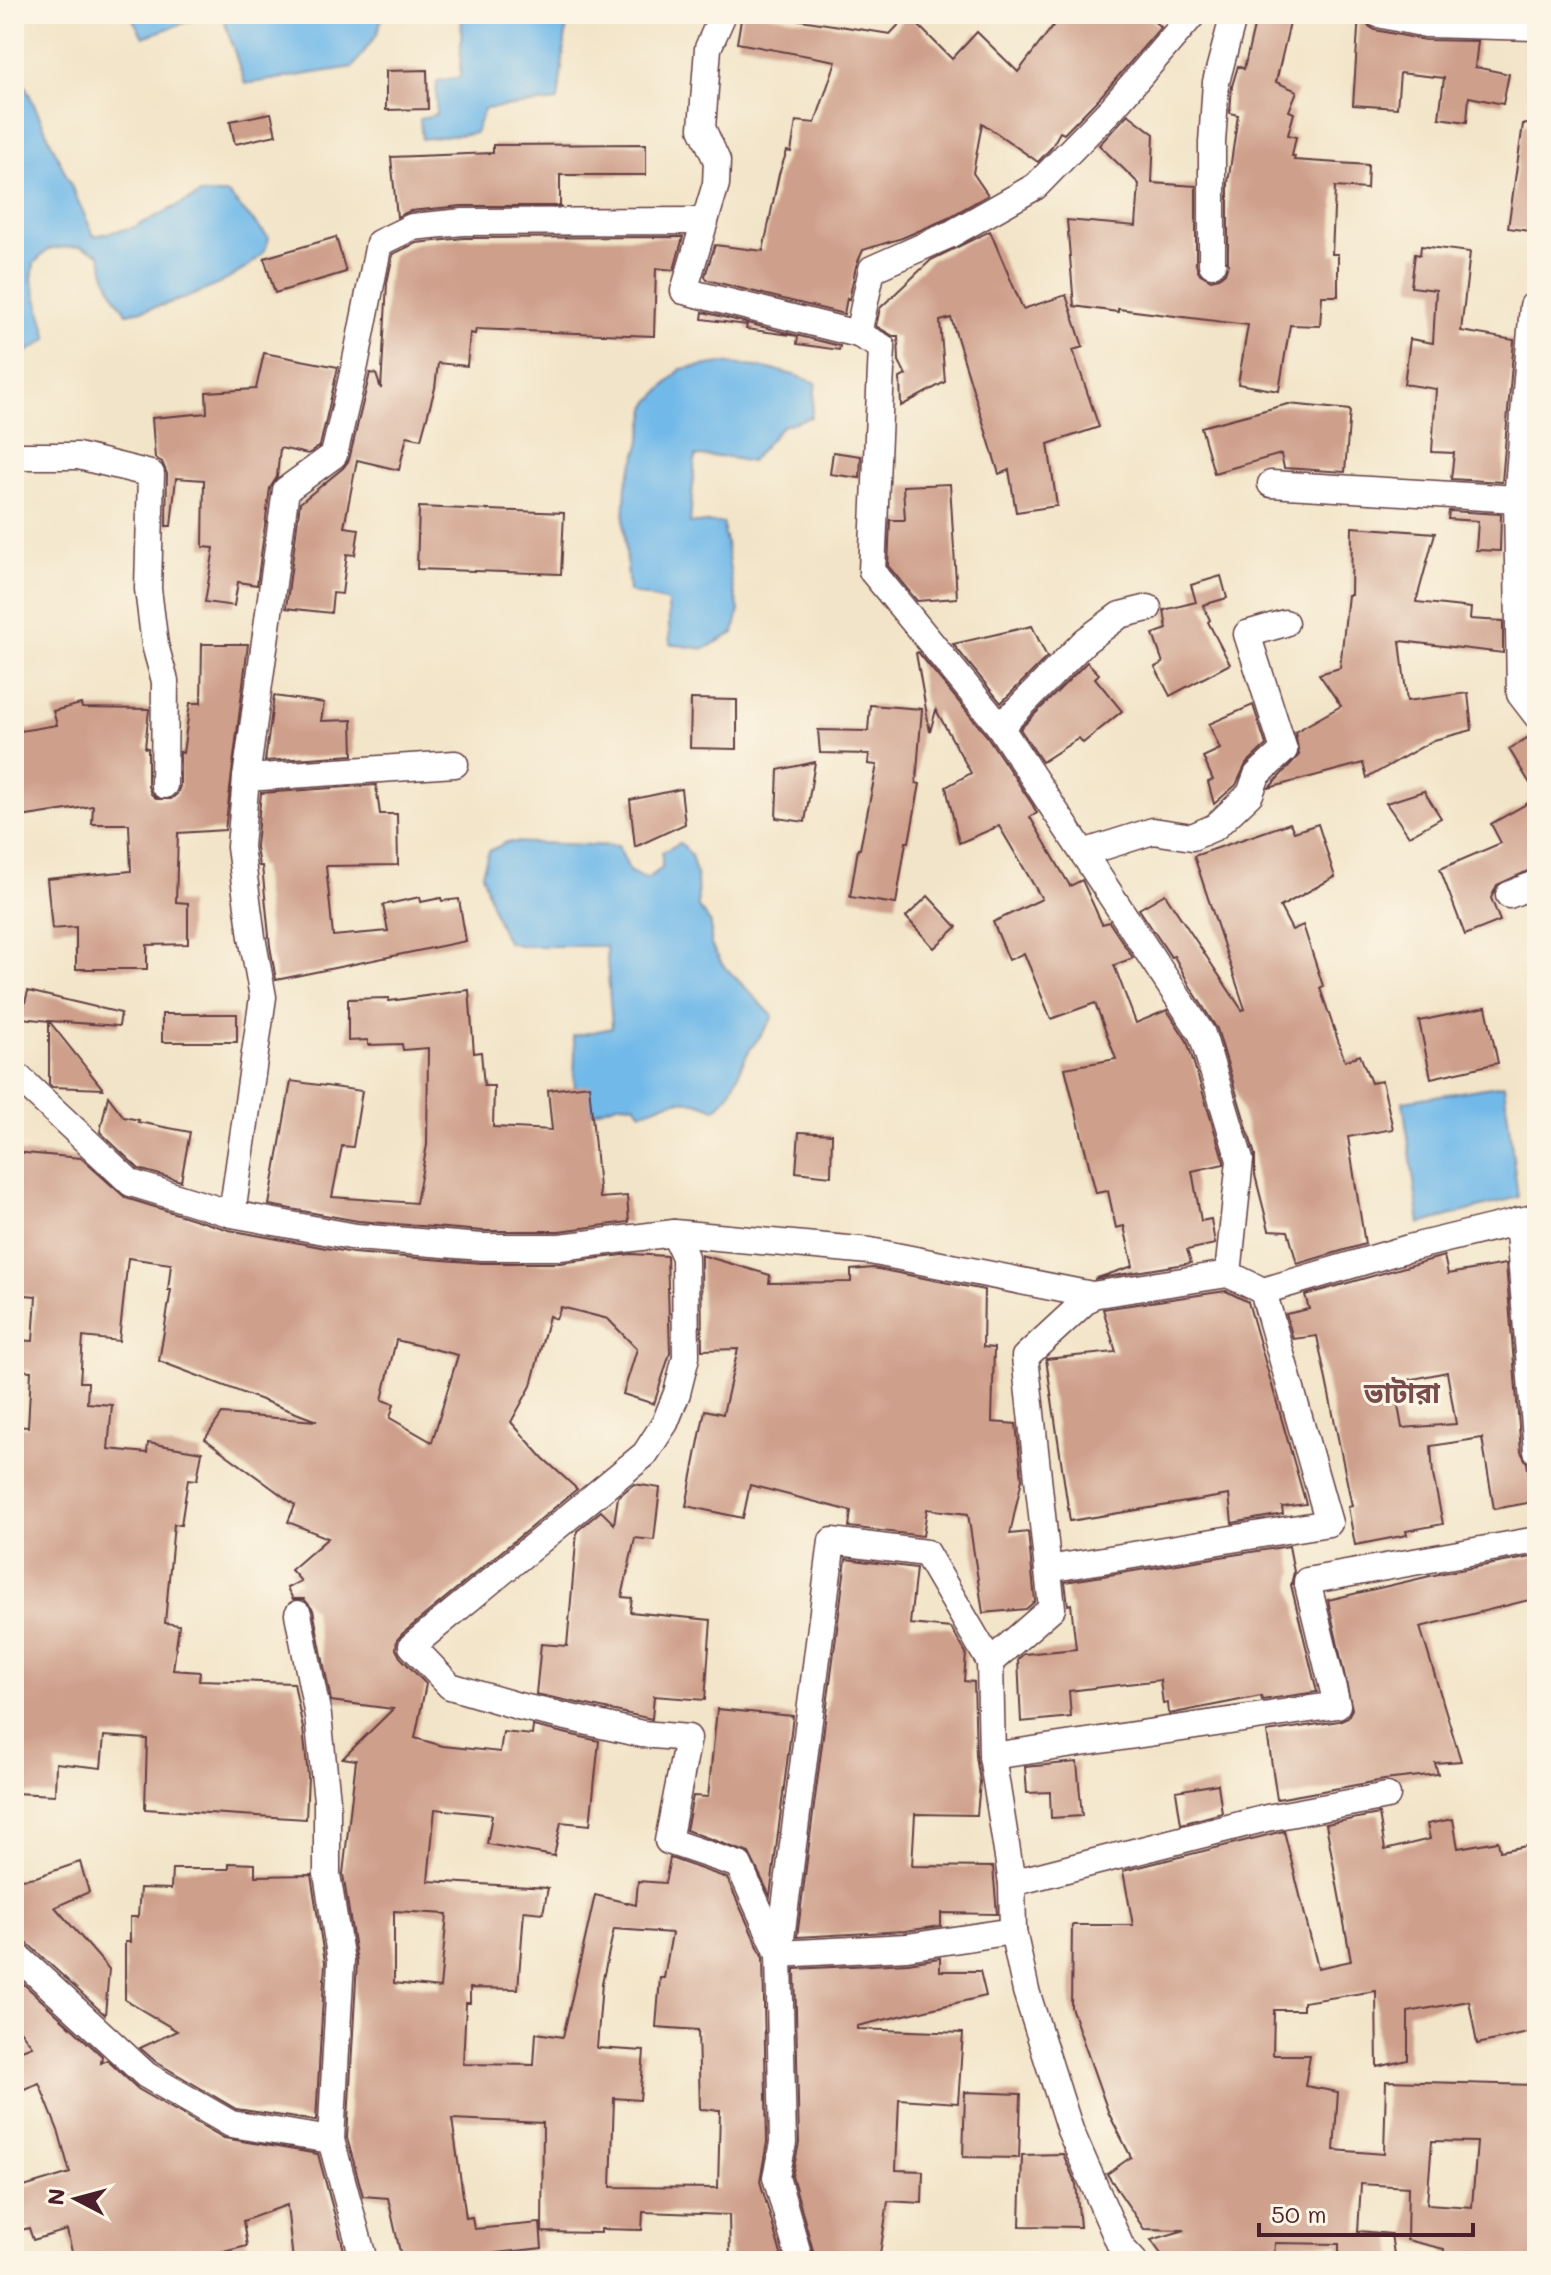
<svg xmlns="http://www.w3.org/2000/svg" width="1551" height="2275" font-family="Mali,'Noto Sans Bengali',sans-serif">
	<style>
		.water { fill: #71b9e9; stroke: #5e6c8a; stroke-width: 2 }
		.building { fill: #ce9f8a; fill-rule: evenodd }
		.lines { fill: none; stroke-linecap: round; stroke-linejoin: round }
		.street-casing { stroke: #633d43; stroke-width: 29 }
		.street { stroke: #fff; stroke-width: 26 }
		.labels { text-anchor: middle; stroke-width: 6; stroke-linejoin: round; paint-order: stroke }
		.district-label { font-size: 28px; font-weight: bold; fill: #784c4c; stroke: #fcf5e5 }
	</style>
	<rect width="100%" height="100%" fill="#fcf5e5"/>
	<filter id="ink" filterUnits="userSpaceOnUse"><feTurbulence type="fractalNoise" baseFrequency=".0125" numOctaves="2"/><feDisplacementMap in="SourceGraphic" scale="16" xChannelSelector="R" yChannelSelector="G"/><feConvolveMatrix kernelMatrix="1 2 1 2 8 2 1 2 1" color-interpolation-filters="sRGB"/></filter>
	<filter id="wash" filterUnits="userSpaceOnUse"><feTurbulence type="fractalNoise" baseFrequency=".006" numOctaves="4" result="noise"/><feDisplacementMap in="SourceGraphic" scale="32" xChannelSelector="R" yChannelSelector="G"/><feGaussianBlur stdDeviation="1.8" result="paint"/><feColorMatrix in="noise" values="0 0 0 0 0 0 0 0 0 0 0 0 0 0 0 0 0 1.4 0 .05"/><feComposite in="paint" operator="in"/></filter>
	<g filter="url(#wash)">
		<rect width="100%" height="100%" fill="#f2e4c8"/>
		<g class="water">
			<polygon points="130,14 210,14 143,37"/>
			<polygon points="222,14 383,14 377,34 353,67 245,84"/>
			<polygon points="462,14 568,14 558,101 484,109 475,133 422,139 420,119 436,114 437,81 460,77"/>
			<path d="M14,61L94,236L135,227L201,194H228L269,238C267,244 266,251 261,255C230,286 169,306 127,313C112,296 105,276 100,254L80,246L49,249L34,263L32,280L48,339L14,360Z"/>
			<path d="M722,363C755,366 785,370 816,383L811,417L782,426L750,462L727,457L695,456L690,523H723L732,584L739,610L734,633L704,649L670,644L668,602L629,592L624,522L626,485L640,445L648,404L681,369Z"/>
			<path d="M507,842L618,846L630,872L647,879L662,868V852L680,843L691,855L697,878L698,907L711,924V945L722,964L773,1016C767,1029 759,1037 751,1048C735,1071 739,1090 715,1109C696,1100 679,1097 659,1106C652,1109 649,1111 641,1112L634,1104L621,1103L593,1112C561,1088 581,1067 573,1036L612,1028L606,946H523L507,942L494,913L482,873L489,851Z"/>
			<polygon points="1504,1085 1518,1197 1420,1224 1403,1101"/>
		</g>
		<g id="blocks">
			<g class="building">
				<polygon points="742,14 763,14 890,34 908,15 952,59 977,32 1018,72 1062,14 1144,14 1161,27 1101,96 1064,134 1060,132 1051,148 1038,162 982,123 973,173 988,195 944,220 902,238 863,250 856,266 849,300 847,298 844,314 707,280 705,276 715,245 763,251 779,174 787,151 791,152 796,121 815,123 836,61 737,43"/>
				<polygon points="1257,14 1292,14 1276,82 1297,91 1289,111 1294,113 1288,135 1296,137 1292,156 1295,156 1294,160 1368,165 1367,189 1335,187 1332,254 1338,254 1338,296 1322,296 1320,326 1290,325 1279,391 1238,384 1248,325 1118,309 1118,312 1074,306 1067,220 1136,226 1139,184 1099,145 1128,114 1154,134 1152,183 1196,186 1196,264 1199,273 1211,280 1219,278 1225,273 1228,264 1228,183 1238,115 1230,113 1232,86 1238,66 1244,69"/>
				<polygon points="1359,14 1362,14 1367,25 1375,30 1425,40 1478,41 1475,67 1509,74 1503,104 1469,97 1467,122 1439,118 1444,78 1400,73 1397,108 1353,105"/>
				<polygon points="427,70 428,109 386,110 386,71"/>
				<polygon points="271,113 276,135 235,144 230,121"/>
				<polygon points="1523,124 1537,125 1537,232 1508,228"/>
				<polygon points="646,144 646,175 560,175 560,206 462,206 410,211 397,217 391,157 493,153 493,145"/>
				<polygon points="990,231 1023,309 1066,295 1083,347 1073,350 1099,427 1048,444 1057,506 1016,512 1009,470 999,474 951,318 940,321 945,382 901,406 900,378 906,375 899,361 898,336 893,336 876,326 880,308 931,260"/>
				<polygon points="336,237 346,272 275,293 264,258"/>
				<polygon points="683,237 674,270 656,268 654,336 476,329 475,334 470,333 467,366 438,363 435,388 421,439 407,436 399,470 357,460 344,527 359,529 355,555 347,554 342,594 333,593 331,613 286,608 300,503 343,468 349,460 370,373 376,374 381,389 387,283 393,254 416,243 464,238"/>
				<polygon points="1421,246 1470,252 1461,331 1514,340 1502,482 1451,479 1454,453 1432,452 1436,389 1404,384 1410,339 1433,343 1436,290 1411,287 1415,254 1420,255"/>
				<polygon points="703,312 840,346 839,350 797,344 798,336 746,329 747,325 702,319"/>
				<polygon points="264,353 338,367 320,446 308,454 280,448 277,477 270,488 257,585 238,582 234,606 205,602 214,548 203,547 204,480 176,478 171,526 166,526 167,474 162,462 155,458 152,418 207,413 206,392 256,389"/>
				<polygon points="1288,404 1350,410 1345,472 1284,468 1281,454 1214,473 1201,427"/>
				<polygon points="833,452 861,456 860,478 830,474"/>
				<polygon points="950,484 957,598 917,601 888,566 890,520 905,520 903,486"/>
				<polygon points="419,507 564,513 561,574 417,569"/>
				<polygon points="1449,511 1501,514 1500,551 1476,550 1478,521 1448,519"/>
				<polygon points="1352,527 1435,533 1416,602 1471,608 1470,619 1503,621 1503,653 1400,641 1407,701 1468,693 1472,730 1434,740 1367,778 1363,763 1269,788 1299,755 1295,732 1341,706 1319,674 1340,668 1348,595 1351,595"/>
				<polygon points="1221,576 1227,598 1203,605 1210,620 1208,622 1230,664 1170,696 1155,667 1163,663 1153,634 1167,629 1164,610 1196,602 1191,585"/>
				<polygon points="1032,626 1047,657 1001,703 953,644"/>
				<polygon points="202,644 248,644 225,830 178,833 176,902 188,903 188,944 147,945 147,969 76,969 76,927 52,929 47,879 131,871 129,824 92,824 93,806 14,818 14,732 57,725 53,711 81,704 82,708 149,709 145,748 148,748 148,786 151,794 157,799 171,799 177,794 180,786 180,752 183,753 190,703 201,703"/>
				<polygon points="918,652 987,736 1032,804 1037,813 1030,817 1070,886 1082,880 1102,924 1109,922 1133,958 1114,965 1136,1023 1167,1010 1187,1041 1224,1162 1224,1164 1192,1171 1201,1221 1211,1219 1215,1244 1187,1250 1191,1263 1094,1279 1133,1266 1124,1226 1116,1228 1108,1191 1096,1193 1065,1068 1116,1059 1095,1003 1051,1019 1024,953 1009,960 993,922 1042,899 999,826 959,843 946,787 971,773 936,710 930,732 916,653"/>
				<polygon points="1087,662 1099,674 1095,678 1122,711 1083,743 1079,738 1042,762 1020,729"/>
				<polygon points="274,696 324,703 321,721 352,720 353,755 265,761"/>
				<polygon points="691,699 737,700 737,749 690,748"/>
				<polygon points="870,705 922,709 916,783 920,784 909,842 906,842 896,904 850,897 858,849 860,849 877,765 868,764 869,754 820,753 818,730 868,731"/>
				<polygon points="1253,705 1266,745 1246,764 1236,785 1214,804 1208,782 1213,780 1203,757 1220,749 1209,724"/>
				<polygon points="1537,732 1537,795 1509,749"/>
				<polygon points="815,762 805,822 776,818 778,770"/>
				<polygon points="376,785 380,814 397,814 398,865 326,866 333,936 388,931 383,905 420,897 421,902 441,898 442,901 459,899 466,941 276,980 270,946 262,866 259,866 256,847 261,793"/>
				<polygon points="681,789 685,824 635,847 630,800"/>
				<polygon points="1424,791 1441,818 1409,836 1386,803"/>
				<polygon points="1537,798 1537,867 1497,885 1491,898 1500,921 1465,935 1440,869 1501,843 1491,824"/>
				<polygon points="1290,823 1294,832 1318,824 1335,877 1280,907 1292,930 1303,925 1323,986 1320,988 1345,1061 1360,1055 1371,1083 1382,1081 1393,1129 1348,1137 1365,1244 1297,1264 1288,1231 1269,1230 1255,1175 1255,1155 1217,1029 1190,986 1174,956 1171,957 1139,909 1165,894 1242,1010 1245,1009 1194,856"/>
				<polygon points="928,896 957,927 934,948 906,917"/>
				<polygon points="469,990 474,1053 481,1052 484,1086 494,1086 493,1127 552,1130 548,1090 589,1085 600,1198 627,1196 629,1222 559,1231 483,1231 358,1221 269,1205 291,1081 362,1091 353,1147 342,1146 332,1197 416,1203 427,1145 428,1048 403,1050 402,1044 368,1045 368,1040 348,1041 348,999 389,998 389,1001"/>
				<polygon points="28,991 121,1013 119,1026 49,1021 103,1089 52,1087 49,1084 49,1021 21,1018"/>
				<polygon points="1486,1007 1498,1063 1431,1078 1419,1021"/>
				<rect x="162" y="1014" width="75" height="28"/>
				<polygon points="108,1096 124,1117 139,1120 138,1122 190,1132 181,1181 139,1169 100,1132"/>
				<polygon points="799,1132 832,1134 831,1176 796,1172"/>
				<path d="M14,1152L81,1158L126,1198L229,1230L353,1253L482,1263H560L631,1254L667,1256L670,1353L654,1404L623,1394L637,1349L608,1319L561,1307L556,1319L549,1316L531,1386L511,1422L543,1458L577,1489L402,1634L397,1640L396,1649L400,1657L426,1684L415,1738L443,1746L500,1752L503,1732L532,1735L533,1726L599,1741L590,1825L561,1822L554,1856L487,1844L492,1815L435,1809L428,1881L548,1888L543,1913L524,1911L518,1989L470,1988V2003H466L463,2064L534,2065L536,2033L563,2037L595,1895L636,1905L638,1881L665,1883L670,1858L727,1878L763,1958L767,2142L760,2181L783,2261H730L729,2215L643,2212L642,2230L601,2229V2233L542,2232L543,2123L452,2119L466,2218L472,2217L474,2229L540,2223L542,2248L478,2255L479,2261H402L388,2198L363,2196L347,2138L357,1962L343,1874L356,1760L343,1758L393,1709L331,1701L313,1610L304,1599H293L287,1588L301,1581L291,1570L328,1538L288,1522L295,1505L205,1439L222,1414L317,1421L159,1361L171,1290H168L171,1264L128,1258L119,1341L83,1337L80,1382H88L87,1403L112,1405L108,1449L147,1453L148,1443L202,1452L197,1480L188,1479L181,1525L174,1524L165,1623L179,1625L173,1670L200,1672L199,1680L294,1683L303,1729L308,1777L306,1819L145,1809L147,1739L104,1736L101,1768L56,1763L55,1795L14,1793V1426L28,1427L31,1371L14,1370V1340L33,1341L36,1296L14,1294ZM396,1340L458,1355L432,1442L390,1418L394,1404L382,1400ZM394,1911L447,1914L440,1988L394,1983ZM614,1929L672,1933L664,1978H660L656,2027L698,2030L700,2109L720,2110L718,2188L611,2187L614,2098L640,2100L644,2051L597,2048L602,1983Z"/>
				<polygon points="701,1255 770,1275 769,1283 851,1282 851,1270 873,1268 984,1290 983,1347 994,1348 992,1422 1016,1424 1022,1479 1010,1534 1028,1532 1035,1601 1026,1609 983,1613 968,1514 927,1509 923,1536 849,1527 851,1511 750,1485 743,1518 686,1506 705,1410 723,1414 738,1349 702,1350"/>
				<path d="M1444,1256L1448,1274L1506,1264L1521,1452L1527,1463L1533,1502L1494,1509L1482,1438L1431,1446L1433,1475L1443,1524L1406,1531L1407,1535L1355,1545L1348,1507L1352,1506L1317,1336L1293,1339L1286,1314L1309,1309L1305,1295ZM1447,1372L1456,1424L1402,1428L1394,1383Z"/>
				<polygon points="1226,1291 1248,1302 1306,1504 1282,1507 1283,1514 1232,1523 1229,1495 1070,1521 1046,1359 1116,1352 1103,1309"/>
				<polygon points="634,1484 660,1488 654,1540 635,1538 622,1597 632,1598 630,1612 711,1620 705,1700 654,1696 652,1719 536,1694 541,1644 567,1646 577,1531 601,1511 614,1524 618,1497"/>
				<polygon points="1289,1546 1294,1572 1291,1585 1317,1692 1262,1700 1261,1696 1169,1714 1168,1703 1163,1704 1160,1680 1069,1691 1071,1717 1021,1722 1018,1659 1024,1654 1076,1649 1071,1604 1068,1605 1065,1582"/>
				<polygon points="1537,1556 1537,1598 1420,1627 1461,1761 1435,1763 1438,1774 1384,1780 1277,1799 1267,1732 1339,1721 1348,1717 1352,1709 1328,1600 1443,1573"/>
				<polygon points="846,1559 916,1568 910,1624 951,1628 966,1653 964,1681 974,1682 976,1756 980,1782 977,1815 915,1814 912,1866 993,1867 997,1914 941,1913 941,1926 905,1931 797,1937"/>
				<polygon points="717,1709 793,1716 770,1896 749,1853 686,1830 693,1796 708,1797"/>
				<polygon points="1077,1762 1082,1816 1051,1818 1050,1792 1027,1793 1025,1767"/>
				<polygon points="1218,1784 1222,1813 1181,1824 1176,1791"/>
				<path d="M1379,1814L1385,1850L1430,1839L1427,1824L1453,1819L1458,1848L1498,1841L1500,1851L1537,1844V2031L1477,2044L1469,2001L1408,2012V2060L1377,2067L1376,1991L1303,2002V2010H1274L1273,2055H1310L1305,2086L1338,2092L1334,2150L1384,2154L1386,2081L1537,2085V2261H1443L1444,2249L1407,2240L1408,2187L1361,2184L1358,2231L1391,2234L1395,2261L1339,2259V2244L1275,2243L1274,2261H1166L1151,2240L1185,2230L1144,2229L1107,2174L1131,2157L1109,2114L1071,2007L1072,1925H1133L1123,1871L1284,1831L1318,1968L1351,1961L1326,1824ZM1432,2141L1477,2142L1472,2207L1427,2204Z"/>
				<polygon points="80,1862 89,1892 55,1907 109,1969 105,2015 25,1941 14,1937 14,1880 36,1877"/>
				<polygon points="229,1863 255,1864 255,1876 311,1875 325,1962 316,2121 236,2109 156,2062 140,2048 177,2031 125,2000 125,1942 130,1942 130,1917 138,1917 140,1888 171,1889 172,1869 229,1869"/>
				<polygon points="940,1958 940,1971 980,1971 986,1996 857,2026 857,2029 963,2033 958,2103 899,2099 896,2170 923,2171 922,2203 888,2201 879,2261 816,2261 792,2176 799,2143 795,1969 908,1963"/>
				<polygon points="14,1975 102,2056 101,2063 107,2060 138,2089 224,2138 318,2154 347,2261 293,2261 287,2205 243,2221 247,2246 188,2261 74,2261 67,2230 33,2240 29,2228 14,2232 14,2190 70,2173 59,2133 39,2083 14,2093 14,2053 32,2046 14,2022"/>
				<polygon points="965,2092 1021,2094 1019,2158 963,2157"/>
				<polygon points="1063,2154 1076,2184 1080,2227 1020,2226 1022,2155"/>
			</g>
		</g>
	</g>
	<g filter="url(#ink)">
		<use href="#blocks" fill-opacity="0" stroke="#633d43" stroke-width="2"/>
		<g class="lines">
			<defs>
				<g id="street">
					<polyline points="723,14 708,48 702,128 717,161 716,184 684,291 858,334"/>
					<polyline points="1193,14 1113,107 1036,186 951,234 872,269 858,334 882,347 872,571 1000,727 1202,1034 1240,1160 1228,1274"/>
					<polyline points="1378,14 1426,24 1537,27"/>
					<polyline points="1212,264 1212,143 1216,82 1234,14"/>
					<polyline points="1533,306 1517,499 1520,694 1537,716"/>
					<polyline points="14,456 78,456 151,474 148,589 155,645 165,681 164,785"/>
					<polyline points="1271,484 1517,499"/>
					<polyline points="1000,727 1085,641 1120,615 1148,608"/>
					<polyline points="455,764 246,778 286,490 334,455 355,365 379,243 412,227 463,222 705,221"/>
					<polyline points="1083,853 1153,831 1192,837 1215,827 1250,794 1257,775 1284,750 1247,634 1285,623"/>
					<polyline points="1509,895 1537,883"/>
					<polyline points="14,1073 131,1183 232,1214 356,1237 482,1247 560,1247 674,1233 870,1251 1092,1295"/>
					<polyline points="232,1214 263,997 252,937 240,847 246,778"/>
					<polyline points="1518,1221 1537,1451"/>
					<polyline points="674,1233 685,1257 686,1357 677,1393 665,1423 645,1454 412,1646 450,1686 518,1706 642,1734 688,1738 668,1841 739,1865 779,1954 907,1947 1013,1931"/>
					<polyline points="1048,1569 1329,1523 1263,1291"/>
					<polyline points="298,1614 318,1716 327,1800 327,1874 341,1961 331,2140"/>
					<polyline points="990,1662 1052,1608 1025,1357 1092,1295 1228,1274 1263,1291 1409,1248 1537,1217"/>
					<polyline points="992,1756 1337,1705 1307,1581 1537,1540"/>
					<polyline points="1012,1883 1267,1818 1387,1796"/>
					<polyline points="14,1953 146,2075 231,2124 331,2140 364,2261"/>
					<polyline points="800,2261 776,2177 783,2143 779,1954 832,1541 926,1553 990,1662 992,1756 1012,1883 1013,1931 1026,1991 1070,2130 1121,2247 1134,2261"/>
				</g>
			</defs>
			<use href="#street" class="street-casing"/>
			<use href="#street" class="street"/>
		</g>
	</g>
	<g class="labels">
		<g class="district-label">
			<text x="1402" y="1403">ভাটারা</text>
		</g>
	</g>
	<rect width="1551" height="2275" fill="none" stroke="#fcf5e5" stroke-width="48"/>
	<g transform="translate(76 2199) rotate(276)" stroke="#fcf5e5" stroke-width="6" paint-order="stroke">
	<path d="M0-6L14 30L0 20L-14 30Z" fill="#4a1f2b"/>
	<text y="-12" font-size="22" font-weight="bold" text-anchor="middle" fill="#4a1f2b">N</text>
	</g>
	<path d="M1259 2223v12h214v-12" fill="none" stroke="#4a1f2b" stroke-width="4"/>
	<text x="1271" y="2223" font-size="24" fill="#4a1f2b" stroke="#fcf5e5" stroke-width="6" paint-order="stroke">50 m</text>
</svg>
